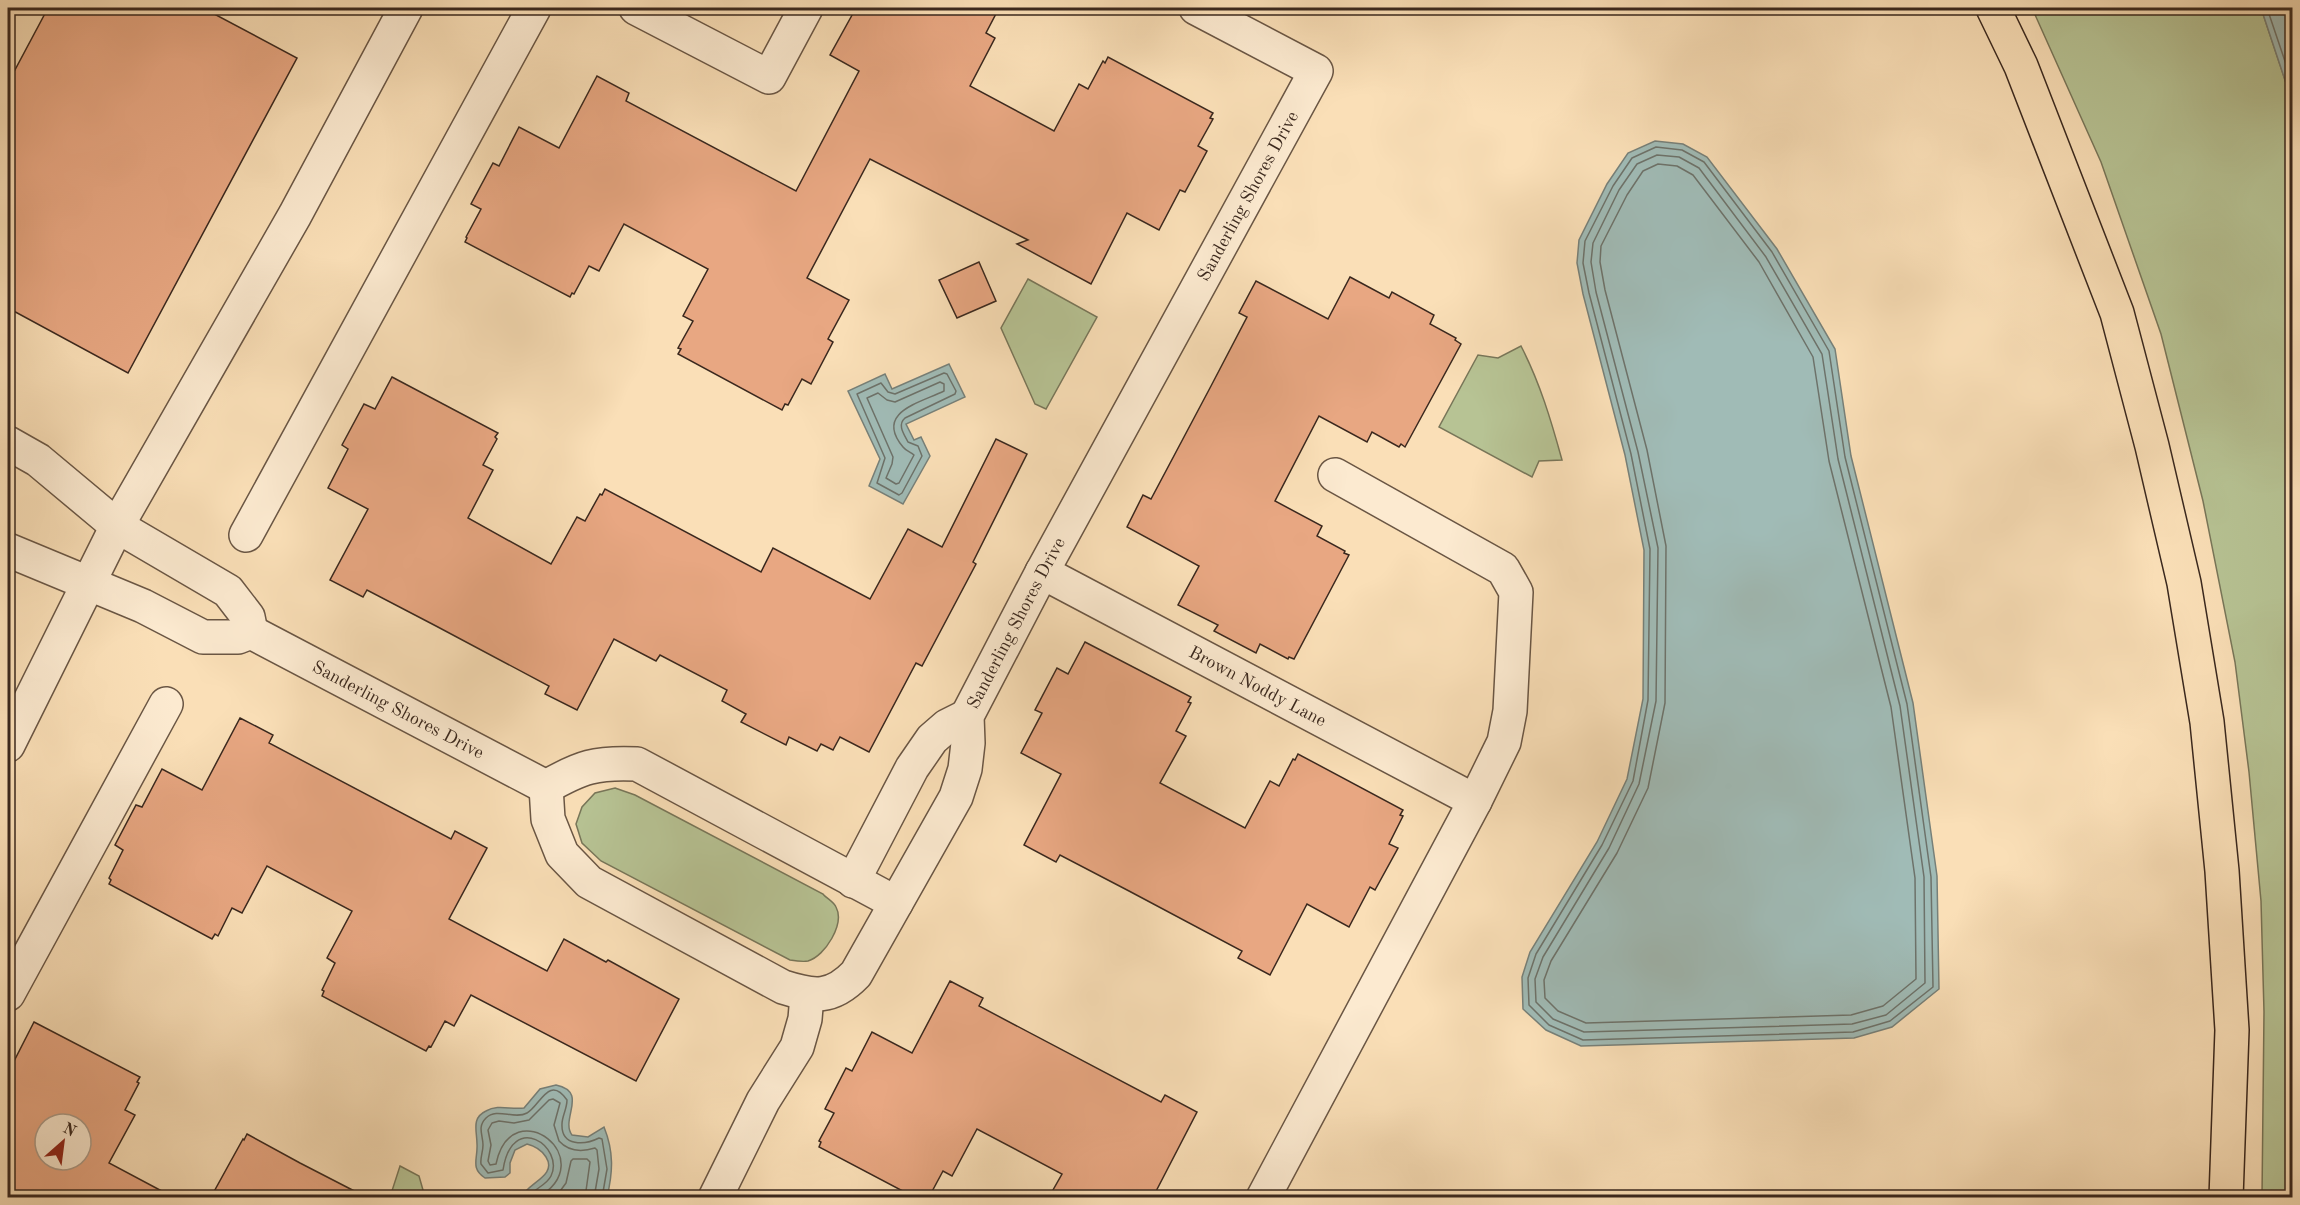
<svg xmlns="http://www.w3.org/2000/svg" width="2300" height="1205" font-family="'Old Standard TT',serif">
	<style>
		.green { fill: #b7c394; stroke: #787659; stroke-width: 1.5 }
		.water { fill: #a0bbb6; stroke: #778079; stroke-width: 1.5 }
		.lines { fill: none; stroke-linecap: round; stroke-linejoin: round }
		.shore { stroke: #6d726a; stroke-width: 1.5 }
		.building { fill: #e8a782; stroke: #3a281e; stroke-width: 1.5; fill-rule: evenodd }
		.minor-casing { stroke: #6a5644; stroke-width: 36 }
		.highway-casing { stroke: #3a281e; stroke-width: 36 }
		.minor { stroke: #fcead0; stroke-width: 33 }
		.highway { stroke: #fadfb7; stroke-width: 33 }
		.labels { text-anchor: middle; stroke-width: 5; stroke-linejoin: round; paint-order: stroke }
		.street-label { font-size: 18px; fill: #3a281e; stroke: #fcead0 }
	</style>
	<rect width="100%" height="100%" fill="#fadfb7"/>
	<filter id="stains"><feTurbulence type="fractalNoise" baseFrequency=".00333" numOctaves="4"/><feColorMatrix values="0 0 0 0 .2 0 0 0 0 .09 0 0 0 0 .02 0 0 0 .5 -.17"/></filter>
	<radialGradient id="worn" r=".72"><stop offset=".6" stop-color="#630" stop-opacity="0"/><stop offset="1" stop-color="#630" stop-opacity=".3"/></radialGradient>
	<g class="green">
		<polygon points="2032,8 2261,8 2292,101 2292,1197 2262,1197 2264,1012 2261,901 2249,772 2235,662 2203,501 2161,334 2101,162"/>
		<polygon points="1028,279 1097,317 1046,409 1035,404 1001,328"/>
		<path d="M1521,346C1540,383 1551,420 1562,460L1539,461L1532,477L1439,427L1478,355L1498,358Z"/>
		<path d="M615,788L635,795L823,894C826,898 834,902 836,907C845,924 825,956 808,961C803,962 796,961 790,960L601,861L582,843L576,824L582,807L595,793Z"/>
		<polygon points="400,1166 419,1176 425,1197 390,1197"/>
	</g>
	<g class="water">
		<polygon points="2261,8 2292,8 2292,101"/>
		<polygon points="1655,141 1683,144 1707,157 1777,249 1835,349 1851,456 1913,703 1937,876 1939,989 1892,1027 1854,1038 1581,1046 1546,1030 1523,1009 1522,977 1530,952 1597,842 1627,779 1643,699 1644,550 1625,455 1583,294 1577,263 1579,240 1607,184 1628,153"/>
		<polygon points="949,364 965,397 906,424 914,440 921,437 930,456 903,504 869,486 880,459 848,391 885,374 892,389"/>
		<path d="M556,1085C589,1092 560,1119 572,1135L588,1137L604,1127C614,1152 613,1172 607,1197H522C527,1183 558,1176 546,1157C541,1149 535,1146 527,1144L515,1150L510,1163V1173L505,1177L485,1178C470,1168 478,1159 477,1144C477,1131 471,1118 486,1111C498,1104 511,1110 524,1108L540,1089Z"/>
	</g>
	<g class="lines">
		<g class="shore">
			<polyline points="2267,8 2292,82"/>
			<polygon points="1656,147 1682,150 1704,162 1772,252 1829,351 1845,457 1907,704 1931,877 1933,987 1890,1021 1853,1032 1583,1040 1549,1025 1529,1005 1528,978 1536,954 1602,845 1633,781 1648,700 1650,549 1631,454 1589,293 1583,263 1585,241 1613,186 1632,158"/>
			<polygon points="1657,155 1679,157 1699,168 1766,257 1822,354 1838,459 1900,706 1924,877 1925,983 1886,1015 1852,1024 1584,1032 1553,1019 1536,1002 1535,979 1543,957 1609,848 1639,784 1656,701 1658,548 1638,452 1596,292 1591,262 1593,243 1619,190 1637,164"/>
			<polygon points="1658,164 1677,166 1693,175 1759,262 1813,357 1829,461 1891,707 1915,878 1916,979 1883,1006 1851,1015 1586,1023 1558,1011 1545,998 1544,980 1551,961 1617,853 1648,788 1665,703 1666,546 1647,450 1605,290 1600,262 1601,246 1627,195 1643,171"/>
			<path d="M944,373L947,374L956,391L955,394L905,418C897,425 904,434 908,442L918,446L922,456L902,493L899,495L877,483L885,458L857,394L881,383L888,392L895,394Z"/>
			<path d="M940,382L944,384V391C920,403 874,412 903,447C906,451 911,452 914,455L899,483L896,484L886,478L892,464L893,457L867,398L878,393L887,400L895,402Z"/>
			<path d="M528,1198C534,1188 546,1186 551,1176C565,1147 512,1110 503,1170L488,1173L481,1164C480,1158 483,1152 483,1145C483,1135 477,1127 486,1118C497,1107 514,1120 527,1113C540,1106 549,1074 567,1100C567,1109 562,1116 562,1124C561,1147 585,1145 599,1138L602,1139L607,1169L602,1198"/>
			<path d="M537,1198C604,1160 512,1089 496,1164L490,1165L488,1161L491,1145L488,1130L492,1123L499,1121L514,1123L529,1120L549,1100L553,1099L560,1103L554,1125L559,1141C569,1152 582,1152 595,1148L597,1150L599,1169L594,1198"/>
			<polyline points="555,1198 566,1183 571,1161 573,1159 587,1159 590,1162 585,1198"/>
		</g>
	</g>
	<g class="building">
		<polygon points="48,8 203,8 297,58 128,373 8,308 8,83"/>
		<polygon points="856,8 999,8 986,33 995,38 970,86 1054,131 1079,84 1088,89 1103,61 1105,63 1108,57 1213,113 1210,118 1213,119 1198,146 1207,151 1185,192 1180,190 1159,230 1127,213 1091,284 1017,244 1028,240 870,159 807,278 849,300 828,339 833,342 811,384 802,379 788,405 785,404 782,410 678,354 681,349 678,348 693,321 683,316 708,269 624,224 599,271 589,266 574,294 572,293 570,297 465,242 467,238 466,237 481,209 471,204 493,163 499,166 519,127 559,148 597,76 629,93 626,101 796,191 859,71 830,55"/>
		<polygon points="979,262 996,301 957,318 939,280"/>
		<polygon points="1350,277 1389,298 1392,292 1434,315 1430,324 1456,338 1455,340 1461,344 1405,447 1401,444 1399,447 1372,432 1367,442 1319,416 1275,501 1322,526 1317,536 1345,551 1344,553 1349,555 1294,659 1289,657 1288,659 1260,644 1256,653 1214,631 1218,625 1178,605 1199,566 1127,527 1143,495 1151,499 1211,386 1247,317 1239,313 1256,281 1328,319"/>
		<polygon points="392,377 498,433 495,437 497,439 483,465 493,470 468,518 551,564 577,517 585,521 600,494 602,495 605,489 761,572 773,548 870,599 908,529 942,547 996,439 1027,454 973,562 976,564 922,666 916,663 869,752 840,737 833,750 821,744 817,751 789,737 786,745 741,722 746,714 722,701 727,690 660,655 656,661 614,639 577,710 545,694 549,686 436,626 367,590 363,597 330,580 368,509 328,488 348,449 342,445 364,404 375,409"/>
		<polygon points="1085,642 1191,697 1188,702 1191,703 1176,731 1186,736 1160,783 1245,828 1270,781 1279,786 1293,759 1295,760 1298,754 1403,810 1400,815 1403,816 1389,844 1398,848 1375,890 1370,887 1349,927 1307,904 1270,975 1238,958 1242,951 1129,891 1060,855 1056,862 1024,845 1061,774 1021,753 1042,713 1035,710 1057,668 1068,674"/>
		<polygon points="240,718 273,735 269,743 451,839 455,831 487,848 449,919 547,971 564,939 606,962 608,960 679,999 636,1081 471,995 454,1026 445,1021 431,1047 429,1046 426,1051 322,996 324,991 322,990 335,963 327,958 352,911 267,866 242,913 232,908 218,936 215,934 212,939 109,884 111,880 109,878 123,850 115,845 136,805 142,807 162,769 202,790"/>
		<polygon points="950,981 983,998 979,1006 1161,1102 1165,1095 1197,1112 1153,1197 1049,1197 1062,1174 977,1129 952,1176 943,1171 929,1197 914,1197 819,1147 821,1142 819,1141 834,1113 825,1109 846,1068 852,1071 872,1032 912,1053"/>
		<path d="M34,1022L140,1077L137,1082L139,1083L125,1110L135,1115L109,1163L173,1197H8V1073ZM45,1124H81V1160H45Z"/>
		<polygon points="247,1134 300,1163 366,1197 211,1197 243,1139 244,1140"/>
	</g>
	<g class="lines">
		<defs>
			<g id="minor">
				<polyline points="636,8 769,77 806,8"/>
				<polyline points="8,443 38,460 117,526 228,591 248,617 251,632"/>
				<polyline points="246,535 534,8"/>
				<path id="s1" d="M8,550L143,606L203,637H238L251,632L546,787"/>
				<path id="s2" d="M1042,572L1475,801"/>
				<polyline points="8,745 117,526 295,215 406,8"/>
				<path id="s3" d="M546,787L548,819L562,854L589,882L783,987C814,997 832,999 856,974L956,797L965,769L968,743L967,716L1042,572L1316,71L1196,8"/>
				<path d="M546,787C581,767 596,762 637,764L896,903"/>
				<polyline points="853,881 912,768 932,739 947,726 967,716"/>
				<polyline points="8,994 166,704"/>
				<polyline points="715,1198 763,1101 797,1047 805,1019 807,995"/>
				<polyline points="1263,1198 1475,801 1504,742 1510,711 1516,592 1503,569 1335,475"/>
			</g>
			<polyline id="highway" points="1993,8 2021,66 2117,313 2152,446 2184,583 2207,722 2222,871 2232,1030 2226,1198"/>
		</defs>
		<use href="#minor" class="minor-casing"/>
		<use href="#highway" class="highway-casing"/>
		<use href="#minor" class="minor"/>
		<use href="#highway" class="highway"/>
	</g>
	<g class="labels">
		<g class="street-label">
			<text dy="6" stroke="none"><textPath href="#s3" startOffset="1286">Sanderling Shores Drive</textPath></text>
			<text dy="6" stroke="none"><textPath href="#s3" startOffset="800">Sanderling Shores Drive</textPath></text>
			<text dy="6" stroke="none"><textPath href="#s2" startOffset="244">Brown Noddy Lane</textPath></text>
			<text dy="6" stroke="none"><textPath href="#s1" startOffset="429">Sanderling Shores Drive</textPath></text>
		</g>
	</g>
	<rect width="2300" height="1205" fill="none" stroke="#fadfb7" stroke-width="30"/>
	<rect x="9" y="9" width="2282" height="1187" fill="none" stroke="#3a281e" stroke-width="3"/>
	<rect x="15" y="15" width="2270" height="1175" fill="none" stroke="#3a281e" stroke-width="1.5"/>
	<g transform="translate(63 1142) rotate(28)"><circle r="28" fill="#fcead0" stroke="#ae9c89" stroke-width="1.5"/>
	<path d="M0-4.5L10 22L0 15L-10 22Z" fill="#8f2418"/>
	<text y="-9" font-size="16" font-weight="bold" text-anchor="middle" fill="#3a281e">N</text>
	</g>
	<rect width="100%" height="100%" filter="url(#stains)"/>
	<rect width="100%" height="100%" fill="url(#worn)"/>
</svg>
